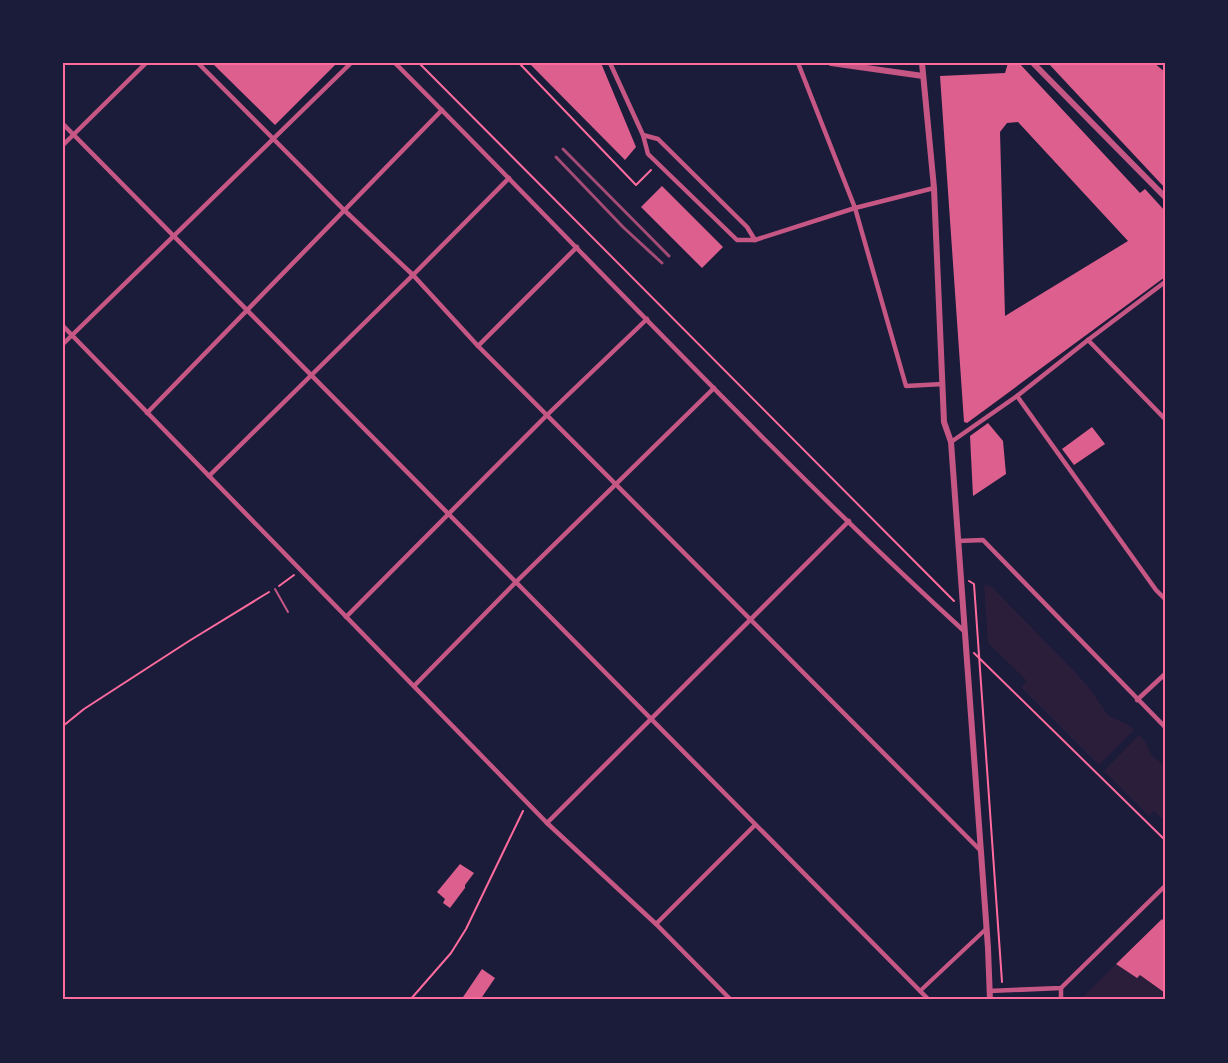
<svg xmlns="http://www.w3.org/2000/svg" width="1228" height="1063" font-family="Manrope,sans-serif">
	<style>
		.green { fill: #2a1e3b }
		.building { fill: #dd5f8e; fill-rule: evenodd }
		.lines { fill: none; stroke-linecap: round; stroke-linejoin: round }
		.path { stroke: #ff6b9d; stroke-width: 2 }
		.service { stroke: #c65784; stroke-width: 2 }
		.pedestrian { stroke: #c65784; stroke-width: 4 }
		.minor { stroke: #c65784; stroke-width: 4.5 }
		.tertiary { stroke: #c65784; stroke-width: 6 }
		.rail { stroke: #a44b75; stroke-width: 3 }
		.neatline { fill: none; stroke: #ff6b9d; stroke-width: 2 }
	</style>
	<rect width="100%" height="100%" fill="#1b1b3a"/>
	<g class="green">
		<polygon points="984,584 992,587 1074,671 1087,685 1108,715 1130,726 1134,730 1099,765 1021,687 1027,681 988,643"/>
		<polygon points="1139,735 1146,743 1151,755 1165,766 1165,821 1154,811 1149,816 1104,771"/>
		<polygon points="1116,964 1137,978 1140,975 1165,993 1165,1000 1080,1000"/>
	</g>
	<g class="building">
		<polygon points="212,63 337,63 275,125"/>
		<polygon points="529,63 601,63 636,147 625,160"/>
		<path d="M1008,63H1019L1140,193L1145,189L1165,211V217L1163,219L1165,220V277L967,423L964,422L940,76L1005,73ZM1018,122L1128,241L1005,316L1000,132L1007,123Z"/>
		<polygon points="1048,63 1154,63 1165,72 1165,188"/>
		<polygon points="662,186 723,247 702,268 641,207"/>
		<polygon points="988,423 1003,441 1006,474 973,496 970,436"/>
		<polygon points="1092,427 1105,444 1074,465 1062,449"/>
		<polygon points="460,864 474,873 465,885 465,888 450,908 443,903 445,899 437,892"/>
		<polygon points="1162,919 1165,923 1165,993 1140,975 1137,978 1116,964"/>
		<polygon points="482,969 495,978 480,1000 461,1000"/>
	</g>
	<g class="lines">
		<g class="path">
			<polyline points="419,63 954,601"/>
			<polyline points="519,63 636,185 651,170"/>
			<polyline points="969,581 974,584 1002,982"/>
			<polyline points="279,586 294,575"/>
			<polyline points="974,653 1165,840"/>
			<polyline points="63,726 84,709 189,641 269,592"/>
			<polyline points="410,1000 451,953 466,929 523,811"/>
		</g>
		<polyline class="service" points="275,589 288,612"/>
		<polyline class="pedestrian" points="920,991 986,929"/>
		<g class="minor">
			<polyline points="198,63 344,210 413,275 478,346 981,851"/>
			<path d="M395,63C584,252 766,450 964,631"/>
			<polyline points="610,63 643,135 648,154 737,240 755,240 855,208 934,188"/>
			<polyline points="798,63 855,208 906,386 943,384"/>
			<polyline points="1164,63 1165,64"/>
			<polyline points="63,124 929,1000"/>
			<polyline points="643,135 658,139 747,227 755,240"/>
			<polyline points="63,145 146,63"/>
			<polyline points="63,326 547,823 656,924 731,1000"/>
			<polyline points="1088,340 1165,419"/>
			<polyline points="63,344 351,63"/>
			<polyline points="478,346 577,247"/>
			<polyline points="1017,396 1156,590 1165,599"/>
			<polyline points="147,413 442,110"/>
			<polyline points="951,442 1017,396 1088,340 1165,282"/>
			<polyline points="209,476 413,275 509,178"/>
			<polyline points="958,541 983,540 1165,727"/>
			<polyline points="346,617 547,415 647,319"/>
			<polyline points="414,686 516,582 714,388"/>
			<polyline points="1137,700 1165,674"/>
			<polyline points="547,823 849,521"/>
			<polyline points="656,924 755,825"/>
			<polyline points="1061,988 1061,1000"/>
			<polyline points="989,991 1061,988 1165,886"/>
		</g>
		<g class="tertiary">
			<polyline points="831,63 923,76"/>
			<polyline points="922,63 934,188 944,422 951,442 988,948 990,1000"/>
			<polyline points="1033,63 1165,197"/>
		</g>
		<g class="rail">
			<polyline points="563,149 669,256"/>
			<polyline points="556,157 623,227 662,263"/>
		</g>
	</g>
	<rect width="1228" height="1063" fill="none" stroke="#1b1b3a" stroke-width="129"/>
	<rect x="64" y="64" width="1100" height="934" class="neatline"/>
</svg>
